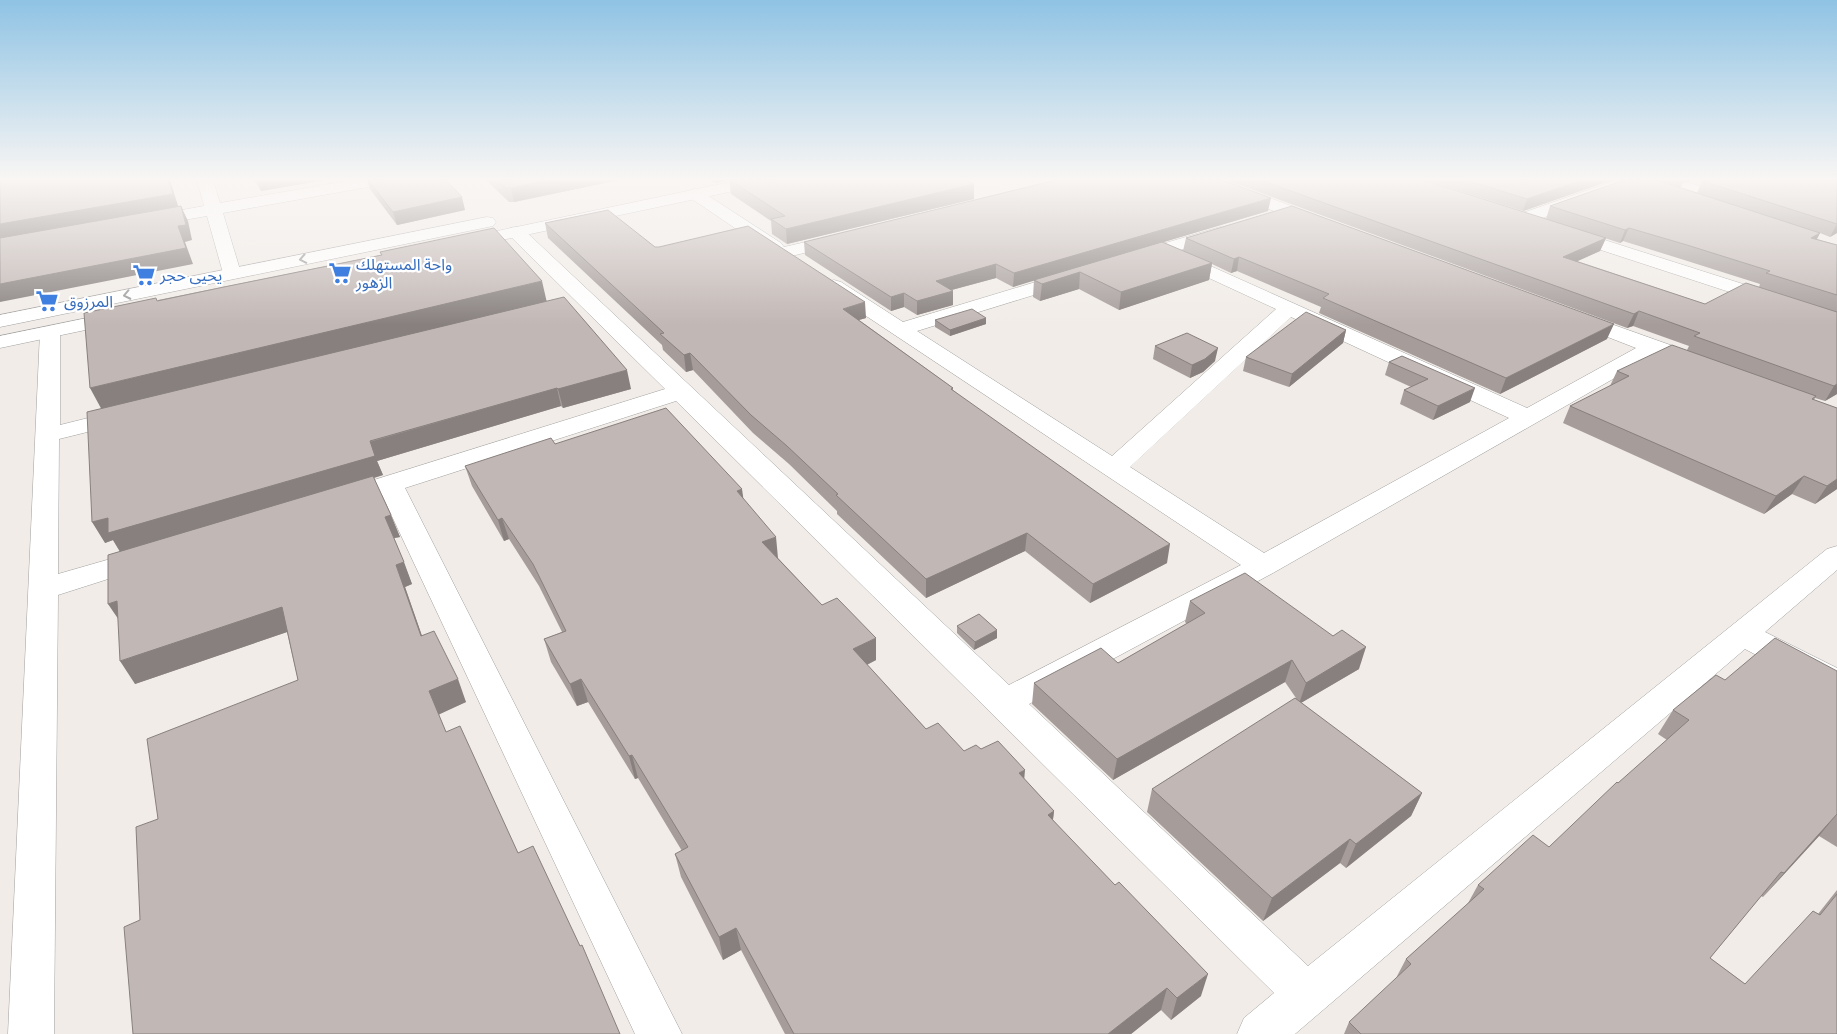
<svg xmlns="http://www.w3.org/2000/svg" width="1837" height="1034" font-family="'Titillium Web','Noto Sans Arabic',sans-serif">
	<style>
		.lines { fill: none; stroke-linecap: round; stroke-linejoin: round }
		.minor-casing { stroke: #a1a1a1; stroke-width: 1 }
		.tertiary-casing { stroke: #a1a1a1; stroke-width: 1 }
		.minor { fill: #fff; fill-rule: evenodd }
		.tertiary { fill: #fff; fill-rule: evenodd }
		.wall { fill: #a69d9b }
		.shaded-wall { fill: #87807e }
		.building { fill: #c1b7b4; stroke: #87807e }
		.oneway { stroke: #9b9b9b }
		.labels { text-anchor: middle; stroke-width: 4.5; stroke-linejoin: round; paint-order: stroke }
		.far-shop-label { font-size: 16px; fill: #366cbe; stroke: #fff; text-anchor: start }
	</style>
	<rect width="100%" height="100%" fill="#f1ece7"/>
	<g class="lines">
		<defs>
			<g id="minor">
				<polygon points="197,180 213,180 220,203 353,180 387,180 384,183 379,185 223,213 241,273 239,277 232,279 225,277 223,273 207,216 149,226 143,225 141,221 143,217 149,216 204,206"/>
				<polygon points="1199,180 1221,180 1324,218 1327,222 1324,226 1312,226 1202,183"/>
				<polygon points="1617,180 1640,180 1637,183 1529,223 1517,223 1515,219 1517,215"/>
				<polygon points="695,189 701,191 781,243 784,247 840,234 846,235 849,239 846,243 783,258 777,257 774,252 769,251 689,197 687,194 689,191"/>
				<path d="M516,227L522,228L1009,685L1241,565L827,290L824,286L827,282L834,280L841,282L903,322L1062,274L1069,272L1076,274L1079,278L1076,282L917,331L1112,456L1276,309L1170,260L1167,256L1169,253L1137,262L1131,261L1128,257L1131,253L1220,227L1226,228L1229,232L1226,236L1177,251L1527,408L1636,348L1569,322L1566,318L1569,314L1576,312L1583,314L1673,346L1676,351L1673,356L1665,357L1655,355L1273,573L1029,704L1308,966L1827,549L1837,546V570L1765,632L1837,668V695L1825,692L1745,649L1295,1034H1237L1244,1018L1274,993L676,401L405,488L682,1034H635L382,495L341,507L332,505L328,499L332,493L665,389L510,236L507,232L510,228ZM1291,317L1509,418L1264,553L1130,467Z"/>
				<polygon points="1567,228 1837,314 1837,327 1561,237 1558,233 1561,229"/>
				<polygon points="50,326 57,328 60,332 60,425 124,409 132,411 136,416 132,421 59,439 58,574 145,549 155,552 159,558 155,564 58,595 54,1034 8,1034 40,332 43,328"/>
			</g>
			<g id="tertiary">
				<polygon points="740,180 770,180 767,183 762,185 464,248 458,247 455,243 458,239 464,238"/>
				<polygon points="1657,180 1681,180 1739,199 1741,202 1739,205 1727,205 1660,183"/>
				<polygon points="487,217 493,218 496,222 493,226 0,327 0,315"/>
				<polygon points="121,311 128,313 131,317 128,321 0,348 0,336"/>
			</g>
		</defs>
		<use href="#minor" class="minor-casing"/>
		<use href="#tertiary" class="tertiary-casing"/>
		<use href="#minor" class="minor"/>
		<use href="#tertiary" class="tertiary"/>
	</g>
	<g class="wall">
		<polygon points="254,180 325,180 261,191"/>
		<polygon points="367,180 446,180 465,210 397,225 370,189"/>
		<polygon points="486,180 619,180 514,202 509,202"/>
		<polygon points="710,180 965,180 974,184 974,199 787,244 772,234 771,221 731,194 729,180 715,183"/>
		<polygon points="1226,180 1423,180 1606,238 1600,251 1577,261 1705,304 1759,287 1760,284 1681,259 1623,241 1620,243 1546,219 1550,206 1624,180 1692,180 1683,183 1680,188 1697,193 1702,181 1837,180 1837,233 1830,237 1820,233 1817,239 1837,245 1837,394 1825,401 1815,398 1814,400 1837,408 1837,489 1815,504 1792,494 1764,514 1563,423 1570,406 1610,386 1617,371 1687,350 1689,346 1633,326 1627,328"/>
		<polygon points="1425,180 1612,180 1523,211"/>
		<polygon points="1268,211 1163,242 1183,251 1186,238 1607,339 1500,394 1319,313 1321,307 1237,271 1231,273 1212,264 1209,280 1119,310 1079,289 1040,301 1033,297 1034,280 1013,287 996,278 952,290 953,305 917,315 904,307 891,311 805,255 804,242"/>
		<polygon points="545,223 655,247 866,318 859,320 953,388 953,390 1167,563 1090,603 1025,551 926,598 837,514 837,511 789,464 753,433 693,370 686,372 663,350 662,345 548,238"/>
		<polygon points="380,252 547,301 631,389 563,408 561,406 377,461 383,475 374,478 400,537 394,538 412,584 405,587 422,636 466,702 438,714 446,732 518,853 620,1034 140,920 158,819 298,680 287,632 135,684 120,552 113,540 105,543 158,300 381,255"/>
		<polygon points="986,318 986,324 950,336 935,327 935,320"/>
		<polygon points="1346,330 1343,343 1289,387 1243,371 1246,357"/>
		<polygon points="1155,346 1215,361 1203,372 1190,378 1153,359"/>
		<polygon points="1402,356 1470,402 1433,420 1400,404 1404,390 1411,387 1385,375 1389,362"/>
		<polygon points="555,444 743,498 778,558 822,605 876,660 867,665 926,729 964,751 981,749 1024,779 1054,811 1053,820 1201,996 1171,1020 1161,1010 1131,1034 785,1034 741,950 723,960 681,877 675,854 682,851 638,778 635,779 588,702 577,706 551,662 544,639 562,632 539,586 509,539 504,541 472,486 465,466"/>
		<polygon points="1190,601 1359,669 1301,703 1422,793 1411,816 1346,868 1340,863 1263,921 1147,812 1152,789 1296,698 1285,682 1113,780 1032,704 1034,683 1118,663 1187,624 1185,622"/>
		<polygon points="957,626 997,638 974,650 957,633"/>
		<polygon points="1837,671 1837,847 1819,836 1763,897 1761,896 1710,958 1745,984 1818,914 1837,890 1837,1034 1344,1034 1349,1022 1395,980 1406,959 1467,905 1478,885 1549,847 1667,740 1658,734 1673,710 1725,680"/>
	</g>
	<g class="shaded-wall">
		<polygon points="168,180 170,180 179,209 0,241 0,224"/>
		<polygon points="257,180 325,180 261,191"/>
		<polygon points="550,180 619,180 514,202 511,188"/>
		<polygon points="715,180 729,180 715,183"/>
		<polygon points="1582,180 1612,180 1523,211 1527,199"/>
		<polygon points="1684,180 1692,180 1683,183 1680,188"/>
		<polygon points="974,184 974,199 787,244 786,229"/>
		<polygon points="462,197 465,210 397,225 393,212"/>
		<polygon points="1271,198 1268,211 1013,287 1014,273"/>
		<polygon points="181,206 188,221 192,240 185,242 193,264 0,302 0,284 178,226"/>
		<polygon points="1837,224 1837,233 1830,237"/>
		<polygon points="1629,228 1623,241 1620,243 1625,230"/>
		<polygon points="1820,233 1813,246 1811,238"/>
		<polygon points="1606,238 1600,251 1558,270 1563,257"/>
		<polygon points="1239,257 1237,271 1231,273 1234,259"/>
		<polygon points="1212,263 1209,280 1119,310 1121,292"/>
		<polygon points="996,264 996,278 936,294 936,281"/>
		<polygon points="1080,272 1079,289 1040,301 1042,284"/>
		<polygon points="542,281 547,303 103,412 90,388"/>
		<polygon points="953,291 953,305 917,315 917,301"/>
		<polygon points="904,293 904,307 891,311 891,297"/>
		<polygon points="865,302 866,318 844,324 843,309"/>
		<polygon points="1639,311 1633,326 1627,328 1634,314"/>
		<polygon points="986,318 986,324 950,336 950,330"/>
		<polygon points="1614,324 1607,339 1500,394 1506,378"/>
		<polygon points="1346,330 1343,343 1289,387 1292,374"/>
		<polygon points="1218,348 1215,361 1203,372 1190,378 1192,365"/>
		<polygon points="690,353 693,370 686,372 684,355"/>
		<polygon points="627,370 631,389 563,408 558,389"/>
		<polygon points="1837,384 1837,394 1825,401 1834,386"/>
		<polygon points="557,388 561,406 377,461 383,475 121,553 113,540 105,543 92,522"/>
		<polygon points="1475,388 1470,402 1433,420 1438,406"/>
		<polygon points="1804,476 1792,494 1764,514 1776,496"/>
		<polygon points="1837,479 1837,489 1815,504 1827,486"/>
		<polygon points="742,489 745,510 737,491"/>
		<polygon points="391,515 400,537 394,538 385,517"/>
		<polygon points="502,518 509,539 504,541 498,520"/>
		<polygon points="1027,533 1025,551 926,598 926,579"/>
		<polygon points="776,537 778,558 765,563 762,542"/>
		<polygon points="1170,544 1167,563 1090,603 1093,584"/>
		<polygon points="404,562 412,584 405,587 430,659 421,636 396,565"/>
		<polygon points="117,601 123,626 108,604"/>
		<polygon points="282,607 293,630 135,684 120,661"/>
		<polygon points="997,630 997,638 974,650 975,642"/>
		<polygon points="876,638 876,660 854,671 853,649"/>
		<polygon points="1366,647 1359,669 1299,704 1306,683"/>
		<polygon points="1292,660 1285,682 1113,780 1117,759"/>
		<polygon points="458,679 466,702 438,715 429,691"/>
		<polygon points="581,679 588,702 577,706 570,684"/>
		<polygon points="632,755 638,778 635,779 629,756"/>
		<polygon points="1025,770 1023,793 1019,773"/>
		<polygon points="1422,793 1411,816 1346,868 1356,844"/>
		<polygon points="1054,811 1051,834 1048,815"/>
		<polygon points="1837,814 1819,836 1763,897 1784,873"/>
		<polygon points="1350,839 1340,863 1263,921 1272,898"/>
		<polygon points="736,928 741,950 723,960 719,937"/>
		<polygon points="1208,974 1201,996 1171,1020 1177,998"/>
		<polygon points="1167,988 1161,1010 1131,1034 1108,1034"/>
	</g>
	<g class="building">
		<polygon points="0,180 168,180 173,194 0,224"/>
		<polygon points="368,180 446,180 462,197 393,212"/>
		<polygon points="497,180 550,180 511,188 506,188"/>
		<polygon points="730,180 965,180 974,184 786,229 771,219 785,216"/>
		<polygon points="1056,180 1222,180 1271,198 1014,273 996,264 936,281 953,291 917,301 904,293 891,297 804,242"/>
		<polygon points="1260,180 1423,180 1606,238 1563,257 1705,304 1746,283 1837,312 1837,384 1834,386 1694,336 1700,333 1639,311 1634,314"/>
		<polygon points="1466,180 1582,180 1527,199"/>
		<polygon points="1624,180 1657,180 1820,233 1811,238 1837,245 1837,295 1766,273 1770,271 1687,245 1629,228 1625,230 1550,206"/>
		<polygon points="1706,180 1837,180 1837,224 1702,181"/>
		<polygon points="181,206 186,225 178,226 186,248 0,284 0,238"/>
		<polygon points="1292,206 1614,324 1506,378 1323,298 1329,294 1239,257 1234,259 1186,238"/>
		<polygon points="608,210 655,247 659,247 748,226 865,302 843,309 953,388 951,389 1170,544 1093,584 1027,533 926,579 836,495 838,494 787,446 751,415 690,353 684,355 660,334 664,333 545,223"/>
		<polygon points="494,228 542,281 90,388 84,313 156,298 157,301 224,287 382,255 380,252"/>
		<polygon points="1162,242 1212,263 1121,292 1080,272 1042,284 1034,280"/>
		<polygon points="564,297 627,370 558,389 557,388 370,441 375,456 108,533 108,518 92,522 87,412"/>
		<polygon points="972,309 986,318 950,330 935,320"/>
		<polygon points="1306,312 1346,330 1292,374 1246,357"/>
		<polygon points="1187,333 1218,348 1205,359 1192,365 1155,346"/>
		<polygon points="1672,345 1816,396 1812,399 1837,408 1837,479 1827,486 1804,476 1776,496 1570,406 1629,376 1617,371"/>
		<polygon points="1402,356 1475,388 1438,406 1404,390 1428,379 1389,362"/>
		<polygon points="666,408 742,489 737,491 776,537 762,542 822,605 837,598 876,638 853,649 926,729 938,723 964,751 976,745 981,749 998,741 1025,770 1019,773 1054,811 1048,815 1115,885 1119,882 1208,974 1177,998 1167,988 1108,1034 794,1034 736,928 719,937 675,854 688,847 632,755 629,756 581,679 570,684 544,639 566,631 533,564 502,518 498,520 465,466 551,438 555,444"/>
		<polygon points="373,476 391,515 385,517 404,562 396,565 421,636 434,631 458,679 429,691 446,732 460,726 518,853 533,846 580,946 582,945 620,1034 133,1034 124,927 140,920 136,827 158,819 147,739 298,680 282,607 120,661 117,601 108,604 108,555"/>
		<polygon points="1245,573 1333,636 1342,630 1366,647 1306,683 1292,660 1117,759 1034,683 1101,648 1118,663 1205,613 1190,601"/>
		<polygon points="979,614 997,630 975,642 957,626"/>
		<polygon points="1775,638 1837,671 1837,814 1784,873 1781,872 1710,958 1745,984 1813,911 1820,915 1837,894 1837,1034 1361,1034 1349,1022 1411,964 1406,959 1484,889 1478,885 1533,835 1549,847 1617,782 1618,783 1689,720 1673,710 1716,675 1725,680"/>
		<polygon points="1295,698 1422,793 1356,844 1350,839 1272,898 1152,789"/>
	</g>
	<defs><path id="oneway-chevron" d="M-2-3.5L2.5 0L-2 3.5" fill="none" stroke-width="1.6" stroke-linecap="round" stroke-linejoin="round" transform="scale(1.25)"/></defs>
	<g class="oneway">
		<use href="#oneway-chevron" transform="translate(303 259) rotate(169)"/>
		<use href="#oneway-chevron" transform="translate(127 295) rotate(168)"/>
	</g>
	<linearGradient id="sky" x2="0" y2="1"><stop stop-color="#8fc3e4"/><stop offset="0.55" stop-color="#f9f6f4"/><stop offset="1" stop-color="#f9f6f4" stop-opacity="0"/></linearGradient>
	<rect width="1837" height="325" fill="url(#sky)"/>
	<defs>
		<symbol id="supermarket-bare" viewBox="-9 -9 18 18"><path d="M-6-5.5h2.5l.6 2H6L4.5 2H-2.5L-4.4-4H-6ZM-1.5 3.2a1.3 1.3 0 1 0 .1 0ZM3 3.2a1.3 1.3 0 1 0 .1 0Z" fill="#3f7fe0" stroke="#fff" stroke-width="2.5" paint-order="stroke"/></symbol>
	</defs>
	<g fill-rule="evenodd">
		<use href="#supermarket-bare" x="324" y="257" width="32" height="32"/>
		<use href="#supermarket-bare" x="128" y="259" width="32" height="32"/>
		<use href="#supermarket-bare" x="31" y="285" width="32" height="32"/>
	</g>
	<g class="labels">
		<g class="far-shop-label">
			<text x="356" y="270">واحة المستهلك<tspan x="356" dy="18">الزهور</tspan></text>
			<text x="160" y="281">يحيى حجر</text>
			<text x="64" y="307">المرزوق</text>
		</g>
	</g>
</svg>
